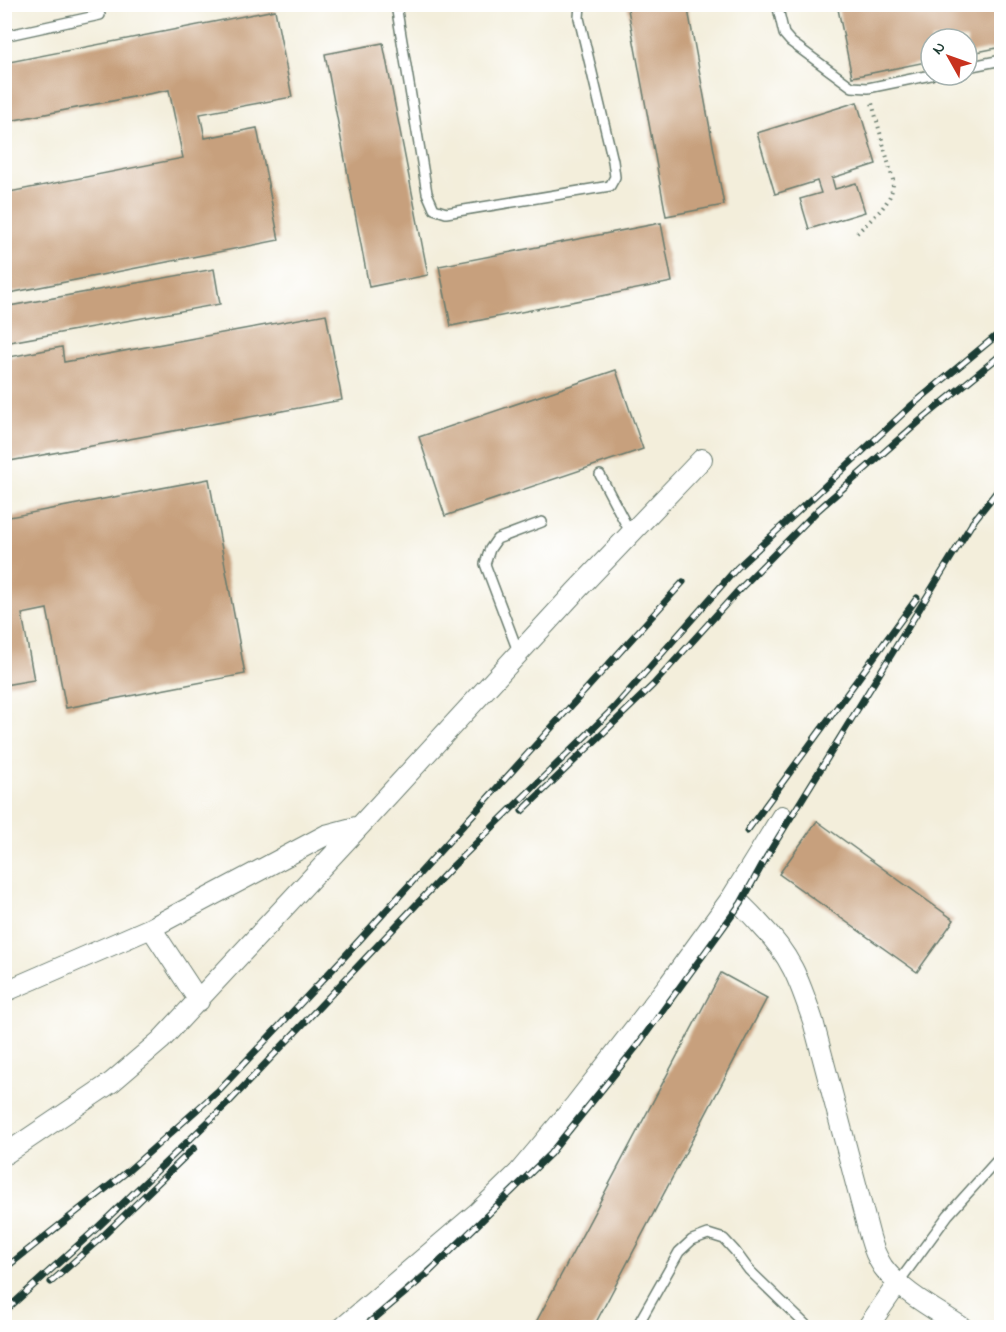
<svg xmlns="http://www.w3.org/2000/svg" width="1006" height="1332" viewBox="0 0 1006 1332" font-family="'Indie Flower',sans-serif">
	<rect width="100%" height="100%" fill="#fff"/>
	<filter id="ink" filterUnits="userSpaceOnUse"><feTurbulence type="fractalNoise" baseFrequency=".0167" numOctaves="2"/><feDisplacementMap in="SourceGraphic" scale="12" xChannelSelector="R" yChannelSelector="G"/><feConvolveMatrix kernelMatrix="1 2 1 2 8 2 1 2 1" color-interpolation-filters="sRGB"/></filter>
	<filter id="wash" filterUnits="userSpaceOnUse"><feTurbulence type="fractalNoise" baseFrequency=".008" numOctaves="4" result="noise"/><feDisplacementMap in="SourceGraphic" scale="24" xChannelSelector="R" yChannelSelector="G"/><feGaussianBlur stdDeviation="1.35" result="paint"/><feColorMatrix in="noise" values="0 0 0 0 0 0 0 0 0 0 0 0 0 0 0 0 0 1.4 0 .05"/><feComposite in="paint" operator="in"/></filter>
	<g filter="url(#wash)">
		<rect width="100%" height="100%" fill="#f3eedb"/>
		<g id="blocks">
			<!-- building -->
			<path fill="#c7a07d" d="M 627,4 L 687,4 L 724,205 L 666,216 Z
				M 837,4 L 1002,4 L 1002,47 L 967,54 L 967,39 L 931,39 L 931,61 L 852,77 Z
				M 275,10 L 292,97 L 200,114 L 205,138 L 257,128 L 279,240 L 4,294 L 4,193 L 183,158 L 169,90 L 4,122 L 4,63 Z
				M 383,43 L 428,275 L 369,287 L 325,54 Z
				M 857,102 L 876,164 L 832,178 L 835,189 L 856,183 L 865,212 L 809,229 L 800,199 L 821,193 L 817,181 L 775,194 L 757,133 Z
				M 661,223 L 672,282 L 451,326 L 439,266 Z
				M 214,269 L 220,304 L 4,343 L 4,307 Z
				M 326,314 L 342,400 L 4,462 L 4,358 L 62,347 L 64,362 Z
				M 616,370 L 643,449 L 445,516 L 419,437 Z
				M 209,479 L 245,674 L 66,708 L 47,609 L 22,614 L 34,680 L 4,685 L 4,518 Z
				M 817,821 L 954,920 L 917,972 L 779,874 Z
				M 721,973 L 767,998 L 593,1328 L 533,1328 Z"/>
		</g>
	</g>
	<g filter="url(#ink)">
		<use href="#blocks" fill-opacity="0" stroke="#697b6e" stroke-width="1.5"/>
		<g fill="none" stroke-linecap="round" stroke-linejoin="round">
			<defs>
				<path id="service" d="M 777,4 L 784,34 L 791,42 L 852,87 L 868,88 L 931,75
					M 397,11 L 427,193 L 434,209 L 446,213 L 610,186 L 615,177 L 613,161 L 579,18 L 580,4
					M 4,36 L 100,15
					M 967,67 L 1002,60
					M 600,475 L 631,534
					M 519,654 L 485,564 L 490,549 L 497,539 L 542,522
					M 898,1283 L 948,1215 L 1002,1155
					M 636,1328 L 679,1252 L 692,1240 L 708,1234 L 724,1239 L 735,1251 L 749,1270 L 809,1328"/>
				<path id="minor" d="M 732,897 C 742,904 750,913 759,923 C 791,956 799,979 813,1021 L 870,1237 C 873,1248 877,1258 883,1267 C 901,1292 938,1311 963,1328
					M 151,928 L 199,1001
					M 4,992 L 151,928 L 326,835 L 360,826 L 575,592 L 702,459
					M 4,1155 L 112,1082 L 161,1040 L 360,826
					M 342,1328 L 479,1211 L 518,1173 L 575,1105 L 669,984 L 732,897 L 782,816
					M 867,1328 L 898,1283"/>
			</defs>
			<!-- service casing -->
			<use href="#service" stroke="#697b6e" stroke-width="12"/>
			<!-- minor casing -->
			<use href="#minor" stroke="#697b6e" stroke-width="22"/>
			<!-- path -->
			<path stroke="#697b6e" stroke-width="4" stroke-dasharray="1.5 4.5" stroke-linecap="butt" d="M 857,233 C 873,217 894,203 893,180 L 872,103"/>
			<!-- service -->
			<use href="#service" stroke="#fff" stroke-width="9"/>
			<!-- minor -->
			<use href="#minor" stroke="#fff" stroke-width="20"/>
			<defs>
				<path id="rail" d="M 972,523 L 1002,485
					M 522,811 L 653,685 L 736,593 L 818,510 L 921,420 L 1002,354
					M 747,831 L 917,598
					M 4,1269 L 128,1171 L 219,1090 L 346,955 L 683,582
					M 51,1282 L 103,1236 L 194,1148
					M 4,1312 L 97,1228 L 230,1101 L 453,866 L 614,708 L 737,568 L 911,406 L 1002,331
					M 363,1328 L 426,1275 L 550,1154 L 637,1046 L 741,903 L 767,856 L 976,517"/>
			</defs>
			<!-- rail casing -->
			<use href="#rail" stroke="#1f3d34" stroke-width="7"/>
			<!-- rail -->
			<use href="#rail" stroke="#fff" stroke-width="4.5" stroke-dasharray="14" stroke-linecap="butt"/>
		</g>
	</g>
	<!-- margin -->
	<rect width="1006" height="1332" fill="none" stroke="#fff" stroke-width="24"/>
	<!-- north arrow -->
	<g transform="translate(949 57) rotate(310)"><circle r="28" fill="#ffffff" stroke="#a5b1ae" stroke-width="1.5"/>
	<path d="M0-4.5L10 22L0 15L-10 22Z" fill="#c8321e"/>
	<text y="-9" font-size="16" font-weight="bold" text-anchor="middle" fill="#1f3d34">N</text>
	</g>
</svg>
